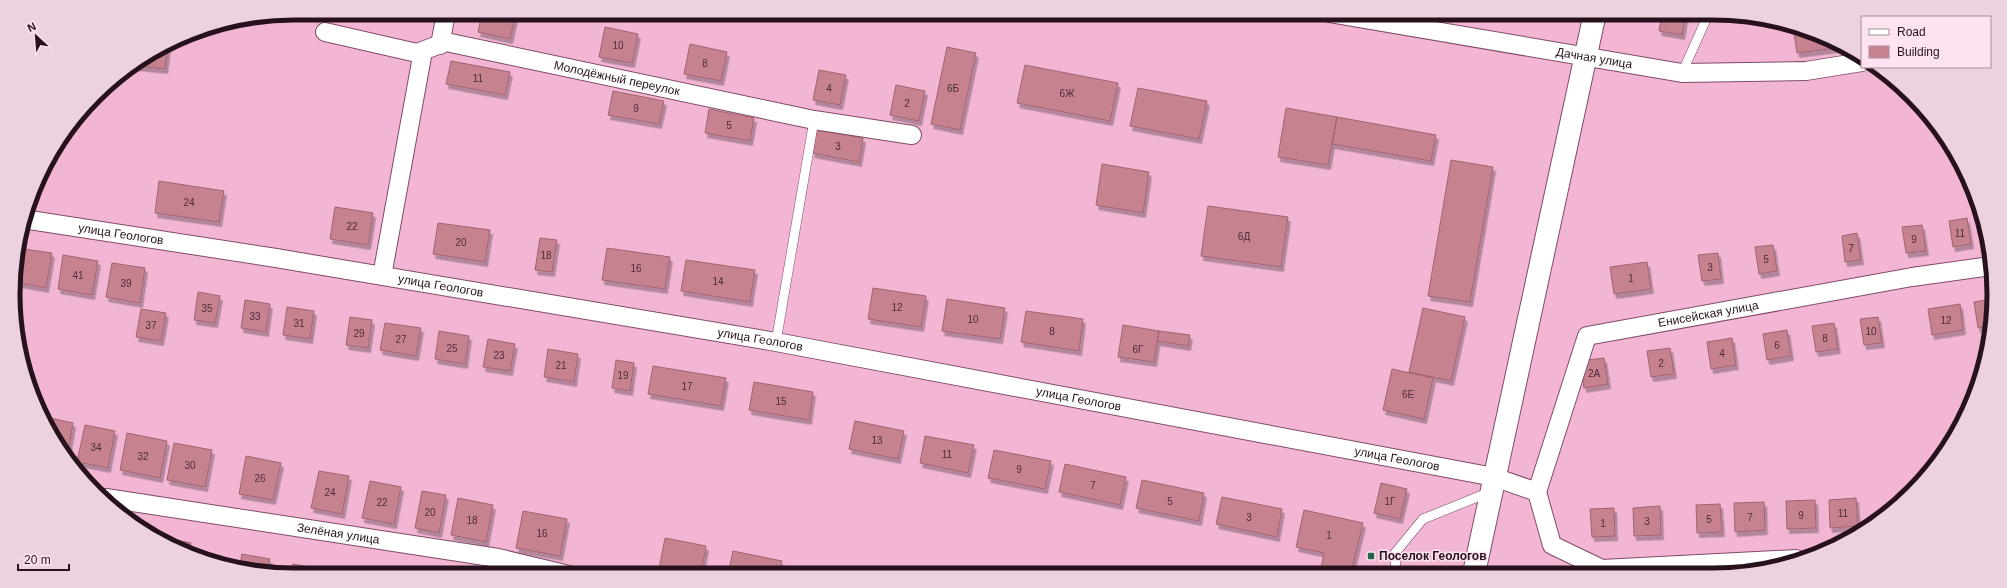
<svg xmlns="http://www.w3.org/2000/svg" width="2007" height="588" viewBox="0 0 2007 588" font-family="Helvetica,sans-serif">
	<defs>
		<filter id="shadow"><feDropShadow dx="2.5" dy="4.5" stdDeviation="0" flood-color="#0004"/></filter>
	</defs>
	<rect width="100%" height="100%" fill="#f2b6d4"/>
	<!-- building -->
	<path fill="#c7828f" stroke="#a0636f" filter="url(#shadow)" d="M 482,13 L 516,13 L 510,39 L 478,32 Z
		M 1662,13 L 1686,13 L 1682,35 L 1659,31 Z
		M 605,27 L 638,34 L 632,63 L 599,57 Z
		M 1809,31 L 1820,34 L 1844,47 L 1797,53 L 1794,33 Z
		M 690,44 L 727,52 L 721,81 L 684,74 Z
		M 168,46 L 165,69 L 136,66 Z
		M 947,47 L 976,53 L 960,130 L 931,124 Z
		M 451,61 L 510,72 L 505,95 L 446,84 Z
		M 1025,65 L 1118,83 L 1110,121 L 1017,103 Z
		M 819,70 L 846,75 L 840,105 L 813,100 Z
		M 896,85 L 925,91 L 919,121 L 890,115 Z
		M 1138,88 L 1207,101 L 1199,139 L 1130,126 Z
		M 613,91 L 664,101 L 659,124 L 608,115 Z
		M 1286,108 L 1337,117 L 1328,165 L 1278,157 Z
		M 709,109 L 754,118 L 750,141 L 705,133 Z
		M 1337,117 L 1436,135 L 1431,161 L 1332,144 Z
		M 817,130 L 863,138 L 859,162 L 812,153 Z
		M 1451,160 L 1493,167 L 1470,302 L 1428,296 Z
		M 1102,164 L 1149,172 L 1143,213 L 1096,205 Z
		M 159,181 L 224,191 L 219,222 L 155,213 Z
		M 1208,206 L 1288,217 L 1281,267 L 1201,256 Z
		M 335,207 L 373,213 L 368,245 L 330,239 Z
		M 1967,218 L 1971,244 L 1953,247 L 1949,221 Z
		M 438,223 L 490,230 L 485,262 L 433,254 Z
		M 1922,225 L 1926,251 L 1906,253 L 1902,227 Z
		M 1857,233 L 1861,260 L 1845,262 L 1842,236 Z
		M 540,238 L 557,240 L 552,272 L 535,270 Z
		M 1773,245 L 1777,271 L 1759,274 L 1755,247 Z
		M 18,248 L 52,253 L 46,288 L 14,282 L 14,275 Z
		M 607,248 L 670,257 L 665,289 L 602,280 Z
		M 1718,253 L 1721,279 L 1702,281 L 1698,255 Z
		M 63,255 L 98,261 L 92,295 L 58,289 Z
		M 686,260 L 755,270 L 750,302 L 681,291 Z
		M 1647,262 L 1651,289 L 1614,294 L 1610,267 Z
		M 112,263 L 145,268 L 140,303 L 106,297 Z
		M 873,288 L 926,296 L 921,327 L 868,319 Z
		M 198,292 L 220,296 L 215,323 L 194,320 Z
		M 947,299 L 1005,308 L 1000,339 L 942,331 Z
		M 1993,299 L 1991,326 L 1978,328 L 1974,302 Z
		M 245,300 L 270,304 L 266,332 L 241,328 Z
		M 1960,304 L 1963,330 L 1932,335 L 1928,309 Z
		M 287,307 L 314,311 L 310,339 L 283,335 Z
		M 1423,308 L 1465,317 L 1451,381 L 1409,372 Z
		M 141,309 L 166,313 L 161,341 L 136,337 Z
		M 1026,311 L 1083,319 L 1079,351 L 1021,342 Z
		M 350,317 L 372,320 L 368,348 L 346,345 Z
		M 1878,317 L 1882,343 L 1864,345 L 1860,319 Z
		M 385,323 L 421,328 L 416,356 L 380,350 Z
		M 1834,323 L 1838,349 L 1816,352 L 1812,326 Z
		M 1123,325 L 1159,331 L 1154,362 L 1118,357 Z
		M 1787,330 L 1791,356 L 1767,360 L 1763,334 Z
		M 439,331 L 469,336 L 465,364 L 435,359 Z
		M 1159,331 L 1190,335 L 1188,346 L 1157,341 Z
		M 1732,338 L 1736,365 L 1711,369 L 1707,342 Z
		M 488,339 L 515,344 L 510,371 L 483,367 Z
		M 1670,348 L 1674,374 L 1651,377 L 1647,351 Z
		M 548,349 L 578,354 L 574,382 L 544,377 Z
		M 1604,358 L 1608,384 L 1584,388 L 1580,361 Z
		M 616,360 L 634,363 L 630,391 L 612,388 Z
		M 653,366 L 726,378 L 721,406 L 648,394 Z
		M 1392,369 L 1433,378 L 1424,419 L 1383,410 Z
		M 754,382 L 813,392 L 809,420 L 749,410 Z
		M 41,416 L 73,423 L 67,458 L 42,418 Z
		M 855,421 L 904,431 L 898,459 L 849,449 Z
		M 85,425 L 115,431 L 108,468 L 77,462 Z
		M 127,433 L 167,441 L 160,478 L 120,470 Z
		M 925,436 L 974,445 L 968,473 L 920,463 Z
		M 174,443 L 212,450 L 205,487 L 167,480 Z
		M 994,450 L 1051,461 L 1045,489 L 988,478 Z
		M 246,456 L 281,463 L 273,500 L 239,494 Z
		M 1065,464 L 1126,477 L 1120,505 L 1059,492 Z
		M 319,471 L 349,476 L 342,514 L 311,508 Z
		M 1142,480 L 1204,493 L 1199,521 L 1136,508 Z
		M 370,481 L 401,487 L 394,524 L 362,518 Z
		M 1381,483 L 1407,489 L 1400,519 L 1374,513 Z
		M 422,491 L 446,495 L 439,533 L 415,528 Z
		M 1222,497 L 1282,509 L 1277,537 L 1216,524 Z
		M 458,498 L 493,505 L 486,542 L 451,535 Z
		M 1856,498 L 1858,526 L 1830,528 L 1829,500 Z
		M 1815,500 L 1816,528 L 1787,529 L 1786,501 Z
		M 1764,502 L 1765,530 L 1735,532 L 1734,503 Z
		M 1720,504 L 1722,532 L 1697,533 L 1696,505 Z
		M 1660,506 L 1661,535 L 1634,536 L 1633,508 Z
		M 1614,508 L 1615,536 L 1592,537 L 1590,509 Z
		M 1304,510 L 1363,523 L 1351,573 L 1320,573 L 1324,553 L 1296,547 Z
		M 523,511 L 567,519 L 560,556 L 516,548 Z
		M 166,538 L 191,543 L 189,554 L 165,542 Z
		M 665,538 L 706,546 L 701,574 L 658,574 Z
		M 733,551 L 782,561 L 779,574 L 728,574 Z
		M 242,554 L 270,559 L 267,572 L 239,569 Z
		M 293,564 L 325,570 L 324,575 L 290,575 Z
		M 818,568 L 849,574 L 816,574 Z"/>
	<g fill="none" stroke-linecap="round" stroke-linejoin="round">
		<defs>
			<path id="service" d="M 1682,73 L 1709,13
				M 776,342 L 814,120
				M 1396,573 L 1395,553 L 1423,519 L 1490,492"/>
			<g id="minor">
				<path id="s1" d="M 1329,13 L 1682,73 L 1806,71 L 1862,62"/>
				<path id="s2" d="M 325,32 L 417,53 L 446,42 L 814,120 L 912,135"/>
				<path d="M 440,45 L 446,13"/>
				<path id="s3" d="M 23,219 L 276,258 L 776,342 L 1494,477 L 1537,492 L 1552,545 L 1602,569 L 1796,559"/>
				<path d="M 382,276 L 423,51"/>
				<path id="s4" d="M 1537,492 L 1587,336 L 1912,277 L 1991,266"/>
				<path id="s5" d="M 106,498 L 498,558 L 569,575"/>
			</g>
			<path id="tertiary" d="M 1474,573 L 1595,13"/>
		</defs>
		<!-- service casing -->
		<use href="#service" stroke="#804b68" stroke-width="10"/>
		<!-- minor casing -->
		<use href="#minor" stroke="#804b68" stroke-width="20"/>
		<!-- tertiary casing -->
		<use href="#tertiary" stroke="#804b68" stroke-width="24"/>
		<!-- service -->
		<use href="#service" stroke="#fff" stroke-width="9"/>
		<!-- minor -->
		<use href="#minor" stroke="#fff" stroke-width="18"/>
		<!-- tertiary -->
		<use href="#tertiary" stroke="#fff" stroke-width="22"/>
	</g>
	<!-- markers -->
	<rect fill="#26624d" stroke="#fce3ef" stroke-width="1.5" x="1367" y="552" width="8" height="8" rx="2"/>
	<g text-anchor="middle" stroke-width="3" stroke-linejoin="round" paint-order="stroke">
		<!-- number labels -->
		<g font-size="10" fill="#4e2d39">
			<text x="618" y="49">10</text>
			<text x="705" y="67">8</text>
			<text x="478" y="82">11</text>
			<text x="829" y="92">4</text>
			<text x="953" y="92">6Б</text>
			<text x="1067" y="97">6Ж</text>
			<text x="907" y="107">2</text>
			<text x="636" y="112">9</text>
			<text x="729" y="129">5</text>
			<text x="838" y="150">3</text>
			<text x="189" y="206">24</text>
			<text x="352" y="230">22</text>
			<text x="1960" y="237">11</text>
			<text x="1244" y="240">6Д</text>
			<text x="1914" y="243">9</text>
			<text x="461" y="246">20</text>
			<text x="1851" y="252">7</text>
			<text x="546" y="259">18</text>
			<text x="1766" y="263">5</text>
			<text x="1710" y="271">3</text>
			<text x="636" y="272">16</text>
			<text x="78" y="279">41</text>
			<text x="1631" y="282">1</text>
			<text x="718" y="285">14</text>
			<text x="126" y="287">39</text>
			<text x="897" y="311">12</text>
			<text x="207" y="312">35</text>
			<text x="255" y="320">33</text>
			<text x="973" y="323">10</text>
			<text x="1946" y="324">12</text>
			<text x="299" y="327">31</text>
			<text x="151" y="329">37</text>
			<text x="1052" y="335">8</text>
			<text x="1871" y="335">10</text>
			<text x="359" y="337">29</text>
			<text x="1825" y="342">8</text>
			<text x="401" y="343">27</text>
			<text x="1777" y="349">6</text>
			<text x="452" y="352">25</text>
			<text x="1138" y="353">6Г</text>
			<text x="1722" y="357">4</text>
			<text x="499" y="359">23</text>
			<text x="1661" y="367">2</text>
			<text x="561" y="369">21</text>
			<text x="1594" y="377">2А</text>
			<text x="623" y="379">19</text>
			<text x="687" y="390">17</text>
			<text x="1408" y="398">6Е</text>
			<text x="781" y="405">15</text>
			<text x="877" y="444">13</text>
			<text x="96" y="451">34</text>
			<text x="947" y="458">11</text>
			<text x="143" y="460">32</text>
			<text x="190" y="469">30</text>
			<text x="1019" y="473">9</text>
			<text x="260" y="482">26</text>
			<text x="1093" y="489">7</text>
			<text x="330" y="496">24</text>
			<text x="1170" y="505">5</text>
			<text x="1390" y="505">1Г</text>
			<text x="382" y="506">22</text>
			<text x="430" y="516">20</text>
			<text x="1843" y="517">11</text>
			<text x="1801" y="519">9</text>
			<text x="1249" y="521">3</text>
			<text x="1750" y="521">7</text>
			<text x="1709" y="523">5</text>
			<text x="472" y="524">18</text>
			<text x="1647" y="525">3</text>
			<text x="1603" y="527">1</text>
			<text x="542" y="537">16</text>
			<text x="1329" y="539">1</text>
		</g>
		<!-- street labels -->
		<g font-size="12" fill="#26111c" stroke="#fce3ef">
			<text dy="4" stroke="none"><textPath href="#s1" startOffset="269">Дачная улица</textPath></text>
			<text dy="4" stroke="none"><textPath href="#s2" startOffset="300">Молодёжный переулок</textPath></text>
			<text dy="4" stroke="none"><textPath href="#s3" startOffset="99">улица Геологов</textPath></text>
			<text dy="4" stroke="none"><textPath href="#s3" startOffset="423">улица Геологов</textPath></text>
			<text dy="4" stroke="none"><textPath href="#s4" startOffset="287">Енисейская улица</textPath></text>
			<text dy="4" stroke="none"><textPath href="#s3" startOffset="747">улица Геологов</textPath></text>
			<text dy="4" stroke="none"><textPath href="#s3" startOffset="1071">улица Геологов</textPath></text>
			<text dy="4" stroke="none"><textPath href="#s3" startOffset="1395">улица Геологов</textPath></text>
			<text dy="4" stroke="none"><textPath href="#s5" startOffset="235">Зелёная улица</textPath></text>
		</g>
		<!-- poi labels -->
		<g font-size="12" font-weight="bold" fill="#26111c" stroke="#fce3ef" text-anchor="start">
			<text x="1379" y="560">Поселок Геологов</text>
		</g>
	</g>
	<!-- crop -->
	<path d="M0 0H2007V588H0ZM294 20H1713A274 274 0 0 1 1987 294V294A274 274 0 0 1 1713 568H294A274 274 0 0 1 20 294V294A274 274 0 0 1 294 20Z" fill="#ebd2de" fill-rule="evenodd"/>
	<path fill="none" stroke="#26111c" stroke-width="5" d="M294 20H1713A274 274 0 0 1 1987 294V294A274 274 0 0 1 1713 568H294A274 274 0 0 1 20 294V294A274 274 0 0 1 294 20Z"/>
	<!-- legend -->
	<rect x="1861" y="16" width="130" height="52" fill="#fce3ef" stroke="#a68f9b"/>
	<rect x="1869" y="29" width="20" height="6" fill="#ffffff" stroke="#a68f9b"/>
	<text x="1897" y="36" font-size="12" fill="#26111c">Road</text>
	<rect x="1869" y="46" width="20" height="12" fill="#c7828f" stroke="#a68f9b"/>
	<text x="1897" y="56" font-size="12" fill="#26111c">Building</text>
	<!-- north arrow -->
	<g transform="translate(36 36) rotate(334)" stroke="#fce3ef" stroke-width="3" paint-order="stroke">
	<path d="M0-3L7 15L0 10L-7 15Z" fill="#26111c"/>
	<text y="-6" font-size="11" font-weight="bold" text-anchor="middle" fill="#26111c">N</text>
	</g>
	<!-- scale -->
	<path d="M18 564v6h51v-6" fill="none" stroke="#26111c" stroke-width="2"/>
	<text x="24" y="564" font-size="12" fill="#26111c" stroke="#fce3ef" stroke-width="3" paint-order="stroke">20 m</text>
</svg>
